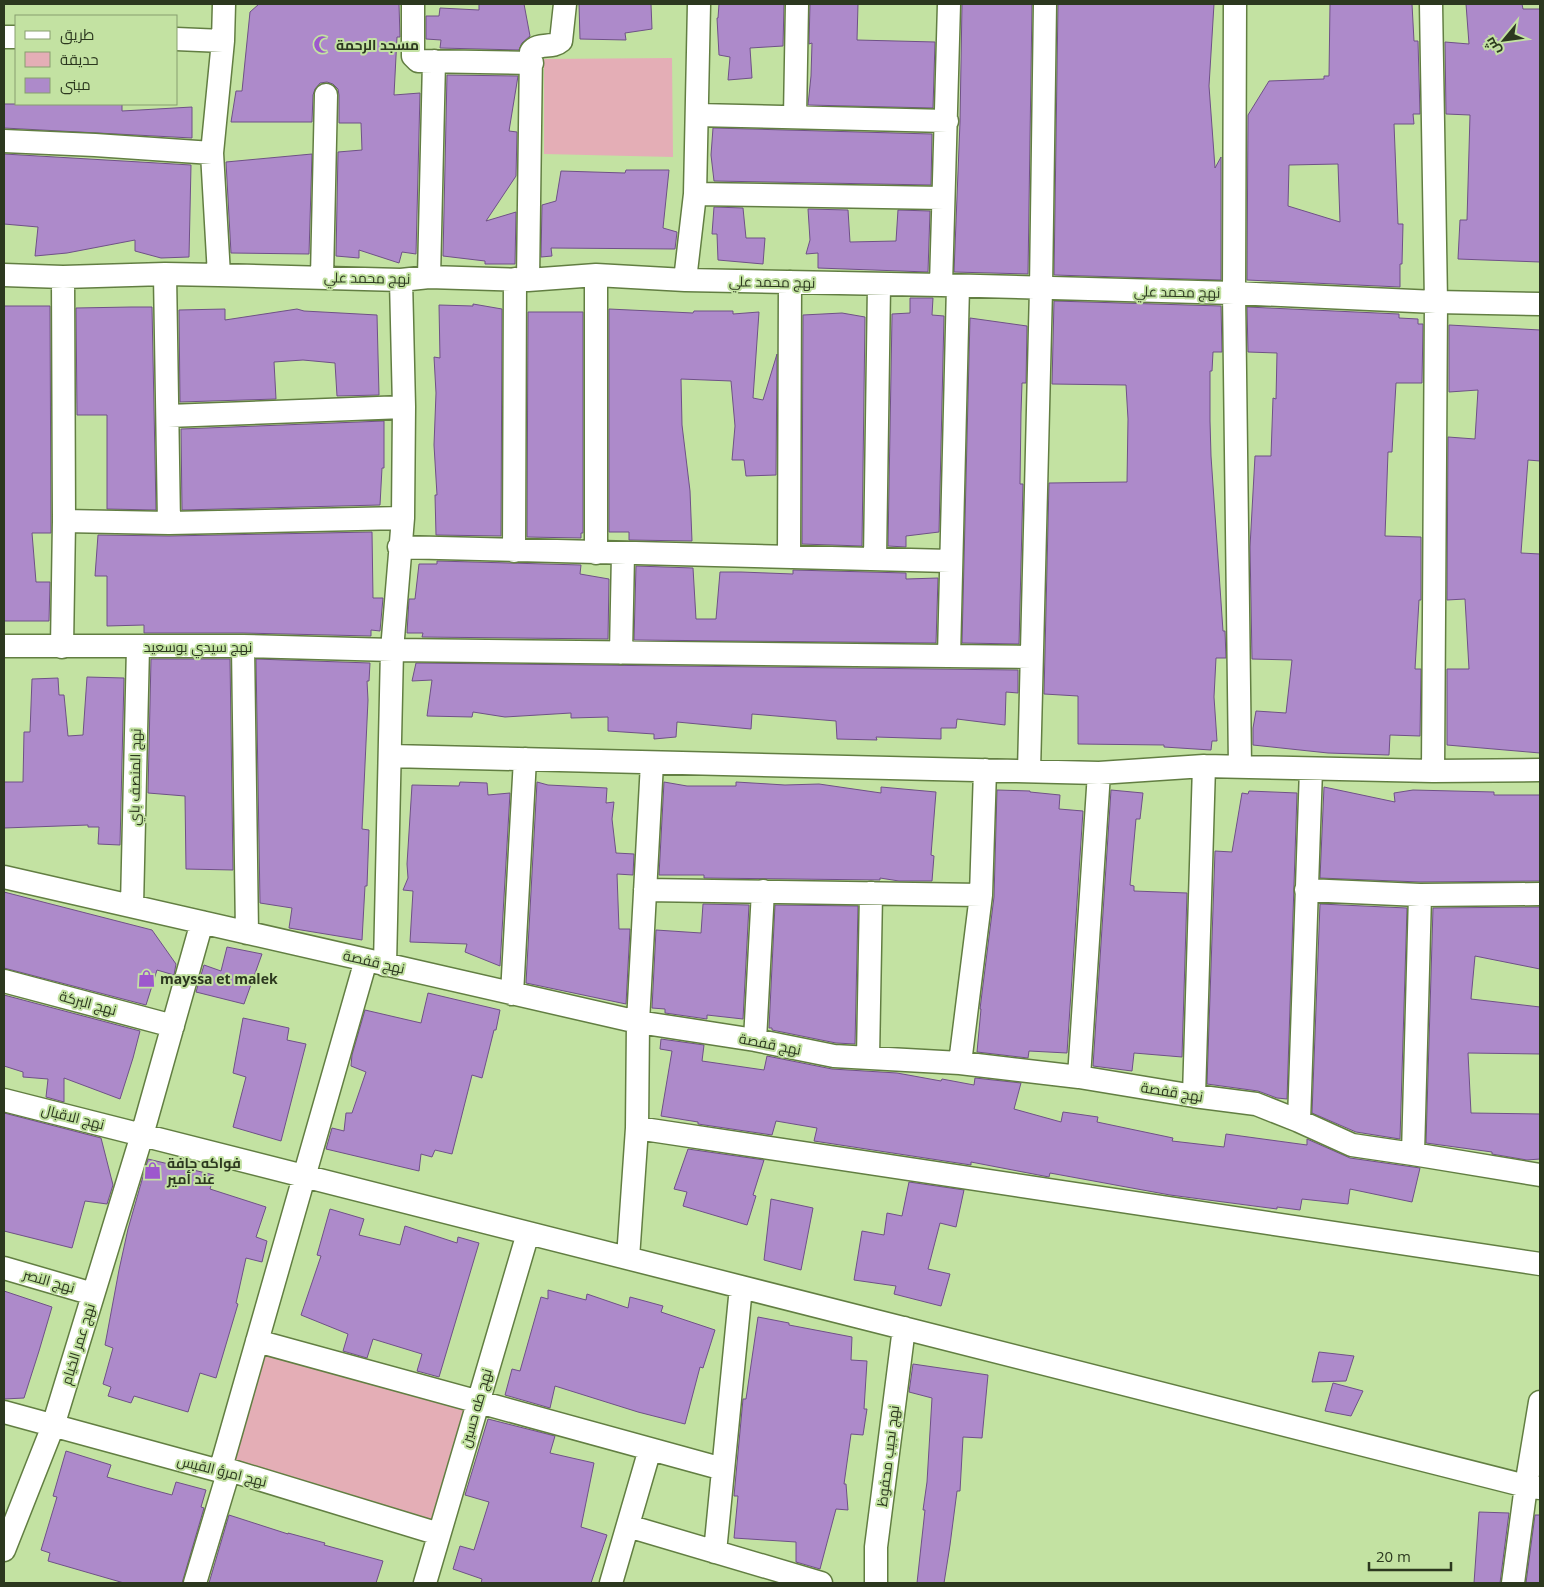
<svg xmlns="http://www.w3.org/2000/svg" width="1544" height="1587" viewBox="0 0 1544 1587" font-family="'Open Sans',Cairo,sans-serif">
	<rect width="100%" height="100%" fill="#c3e2a2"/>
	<!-- green -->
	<path fill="#e4aeb6" d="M 672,58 L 673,157 L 544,154 L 544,59 Z
		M 262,1347 L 471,1406 L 437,1528 L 227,1466 Z"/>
	<!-- building -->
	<path fill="#ad8aca" stroke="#6f5187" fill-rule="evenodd" d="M 259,4 L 399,4 L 400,37 L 397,37 L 394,95 L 420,93 L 416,254 L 402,252 L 399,263 L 359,250 L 359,258 L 336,256 L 338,152 L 362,150 L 361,123 L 339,123 L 339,95 L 338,89 L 333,84 L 327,82 L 320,83 L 315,89 L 313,95 L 312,122 L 231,122 L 236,91 L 242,91 L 250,12 Z
		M 479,4 L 524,4 L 530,36 L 522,43 L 519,50 L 440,48 L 441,40 L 426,39 L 426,16 L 439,16 L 440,8 L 479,10 Z
		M 579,4 L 651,4 L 652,29 L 625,33 L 626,40 L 580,39 Z
		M 719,4 L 784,4 L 783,46 L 750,48 L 752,78 L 728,80 L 730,57 L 719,55 L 717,18 L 718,18 Z
		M 810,4 L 858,4 L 857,40 L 935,42 L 933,108 L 808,105 L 811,76 L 812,43 L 809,44 Z
		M 962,4 L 1032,4 L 1028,274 L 954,272 L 960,122 Z
		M 1058,4 L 1214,4 L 1209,86 L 1215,168 L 1221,157 L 1221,280 L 1054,275 Z
		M 1330,4 L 1412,4 L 1414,41 L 1418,41 L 1420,114 L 1413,114 L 1414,124 L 1394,124 L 1398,224 L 1403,224 L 1402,264 L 1400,264 L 1400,287 L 1247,280 L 1248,115 L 1269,81 L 1324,79 L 1324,76 L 1329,76 ZM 1338,164 L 1340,222 L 1288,206 L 1289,165 Z
		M 1466,4 L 1522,4 L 1523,9 L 1540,9 L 1540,262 L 1458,259 L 1460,220 L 1467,220 L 1470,115 L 1446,114 L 1445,42 L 1469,44 Z
		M 447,75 L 518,76 L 509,131 L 517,132 L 516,176 L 486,221 L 516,212 L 515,264 L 485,264 L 485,261 L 443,256 Z
		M 4,104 L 122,104 L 122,111 L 192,107 L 192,138 L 4,128 Z
		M 713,128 L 932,134 L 931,185 L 714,181 L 711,155 Z
		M 4,154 L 191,165 L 189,257 L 161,258 L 135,251 L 135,240 L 67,253 L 35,256 L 38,227 L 4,224 Z
		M 312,154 L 309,254 L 231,253 L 226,162 Z
		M 626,170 L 669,170 L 663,228 L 677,232 L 675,249 L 551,248 L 552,256 L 541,257 L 542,205 L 556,201 L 561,171 L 625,173 Z
		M 714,207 L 743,208 L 746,238 L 765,238 L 763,264 L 718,260 L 717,234 L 712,234 Z
		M 808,209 L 848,210 L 850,242 L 896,241 L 898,210 L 930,211 L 928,272 L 818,268 L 818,253 L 806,254 L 810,240 Z
		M 910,298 L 933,298 L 932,315 L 944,316 L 939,532 L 906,536 L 906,547 L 888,546 L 892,316 L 892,314 L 910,313 Z
		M 1054,301 L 1221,306 L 1222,352 L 1213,352 L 1212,371 L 1210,371 L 1210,421 L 1211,456 L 1223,631 L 1225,631 L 1226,658 L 1216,658 L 1214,697 L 1217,741 L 1212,741 L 1211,750 L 1164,747 L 1164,745 L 1078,744 L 1078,696 L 1044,694 L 1049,483 L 1127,482 L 1128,419 L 1126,385 L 1052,384 Z
		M 473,304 L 502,309 L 501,536 L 436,535 L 435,495 L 437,495 L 434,445 L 436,393 L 434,357 L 440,358 L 439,305 L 473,306 Z
		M 4,306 L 50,306 L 51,533 L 32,533 L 36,582 L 50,582 L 49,621 L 4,621 Z
		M 131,307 L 152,307 L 156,510 L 107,509 L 107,415 L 77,415 L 76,308 Z
		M 1247,307 L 1399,314 L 1399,318 L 1418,319 L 1418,324 L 1423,324 L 1422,383 L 1396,383 L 1392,452 L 1388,452 L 1385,536 L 1421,537 L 1421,600 L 1419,600 L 1415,669 L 1421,669 L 1420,736 L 1390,735 L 1389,755 L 1328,753 L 1253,745 L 1253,728 L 1256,711 L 1286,713 L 1292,660 L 1252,659 L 1250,547 L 1255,456 L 1271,456 L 1273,398 L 1276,399 L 1277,353 L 1248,352 Z
		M 225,309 L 225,320 L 297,309 L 304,311 L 377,315 L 379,395 L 337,396 L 335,363 L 303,360 L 274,362 L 276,399 L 180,402 L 179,310 Z
		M 609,309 L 693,313 L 694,311 L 733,311 L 733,314 L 759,312 L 753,398 L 763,400 L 777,354 L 776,475 L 746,476 L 744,460 L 732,460 L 735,426 L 731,381 L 681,379 L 682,425 L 690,491 L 692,541 L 629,540 L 629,532 L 609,532 Z
		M 528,312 L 583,312 L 583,533 L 581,533 L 581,538 L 527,537 Z
		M 842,313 L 865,317 L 862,546 L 802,544 L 803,315 Z
		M 970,318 L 1027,326 L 1026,383 L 1022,383 L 1021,413 L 1020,484 L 1023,484 L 1019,644 L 962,643 Z
		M 1449,325 L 1540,330 L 1540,461 L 1528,460 L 1521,553 L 1540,554 L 1540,753 L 1447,745 L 1447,669 L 1469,669 L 1465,599 L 1447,600 L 1448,437 L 1475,439 L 1478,390 L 1449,392 Z
		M 384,421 L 384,468 L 382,468 L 380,505 L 182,510 L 181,429 Z
		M 372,532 L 373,598 L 383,598 L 380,631 L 371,630 L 371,636 L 243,633 L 144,633 L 144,625 L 107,626 L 107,576 L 95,576 L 98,535 L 169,536 Z
		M 437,561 L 581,565 L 580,574 L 609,579 L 608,639 L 422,637 L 423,633 L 407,633 L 409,599 L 415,599 L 419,564 L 437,564 Z
		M 636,566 L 693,568 L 696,619 L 716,619 L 720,572 L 741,572 L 793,574 L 793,570 L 906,573 L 906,579 L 938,578 L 936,643 L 634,640 Z
		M 151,659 L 230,659 L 233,870 L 186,869 L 185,796 L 148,793 Z
		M 256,659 L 370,663 L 369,681 L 367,681 L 368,700 L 362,829 L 369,830 L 367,886 L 365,886 L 362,940 L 289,928 L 292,908 L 260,903 Z
		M 416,663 L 1018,670 L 1018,693 L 1006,692 L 1005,725 L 957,719 L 956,728 L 941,728 L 941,739 L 876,737 L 877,740 L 837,739 L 836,721 L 752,714 L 751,729 L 677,722 L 676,737 L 654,739 L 654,734 L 608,731 L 608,717 L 571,718 L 571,713 L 505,717 L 473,712 L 472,717 L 427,716 L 432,680 L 412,681 Z
		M 87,677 L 124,678 L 120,845 L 98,844 L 99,827 L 88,827 L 88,825 L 4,828 L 4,782 L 23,782 L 24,732 L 30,732 L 32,679 L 58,678 L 59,695 L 64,695 L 68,736 L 83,735 Z
		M 460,782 L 487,783 L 488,795 L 510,793 L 500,966 L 465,952 L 467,944 L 410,942 L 413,891 L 403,890 L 408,878 L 407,864 L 412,785 L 459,786 Z
		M 537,782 L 548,785 L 607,788 L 606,803 L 614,802 L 612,819 L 616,853 L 634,854 L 633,875 L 617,874 L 619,929 L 630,929 L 626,1004 L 526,983 Z
		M 664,782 L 687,786 L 736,786 L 736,782 L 785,785 L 819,784 L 881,793 L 881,787 L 936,792 L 931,855 L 934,856 L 932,881 L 899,881 L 880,878 L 880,880 L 704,878 L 704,875 L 659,875 Z
		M 1324,787 L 1395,802 L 1394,793 L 1413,790 L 1494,792 L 1494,795 L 1540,795 L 1540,881 L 1420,882 L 1320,878 Z
		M 997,790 L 1030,791 L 1030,792 L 1060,795 L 1059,809 L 1083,811 L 1067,1053 L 1029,1051 L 1028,1058 L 977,1052 L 981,1009 L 980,1009 L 994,897 Z
		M 1111,790 L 1143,793 L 1140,819 L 1136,819 L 1130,885 L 1134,886 L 1134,891 L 1187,893 L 1182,1057 L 1134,1053 L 1132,1071 L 1093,1066 Z
		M 1249,791 L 1297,793 L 1287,1099 L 1277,1098 L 1258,1091 L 1207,1084 L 1215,851 L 1232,852 L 1242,793 L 1248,794 Z
		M 4,892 L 152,930 L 176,964 L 174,975 L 157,970 L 146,1005 L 4,968 Z
		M 703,904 L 749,905 L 743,1019 L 707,1015 L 707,1019 L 665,1013 L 665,1009 L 652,1008 L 656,930 L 701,933 Z
		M 1320,904 L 1407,908 L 1400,1139 L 1356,1132 L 1312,1113 Z
		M 775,905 L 858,906 L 855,1044 L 836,1043 L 772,1030 L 772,1028 L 769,1028 Z
		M 1540,907 L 1540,969 L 1475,956 L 1471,999 L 1540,1007 L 1540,1054 L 1468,1053 L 1471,1113 L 1540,1114 L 1540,1159 L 1527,1160 L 1492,1154 L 1492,1152 L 1426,1143 L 1433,908 Z
		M 227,947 L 262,954 L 244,1004 L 196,992 L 204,965 L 221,971 Z
		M 428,993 L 500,1010 L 496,1030 L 494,1030 L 482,1078 L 472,1075 L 452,1154 L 435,1150 L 432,1157 L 421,1154 L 419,1171 L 326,1149 L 332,1128 L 344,1131 L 346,1113 L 352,1113 L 366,1072 L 351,1066 L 352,1055 L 365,1010 L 421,1023 Z
		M 4,995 L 140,1031 L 133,1058 L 120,1099 L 64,1078 L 64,1102 L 46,1097 L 48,1079 L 23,1077 L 23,1072 L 4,1066 Z
		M 243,1018 L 289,1028 L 287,1040 L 306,1044 L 281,1141 L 233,1127 L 246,1077 L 233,1073 Z
		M 661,1039 L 704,1045 L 702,1061 L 764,1070 L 767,1056 L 832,1069 L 897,1073 L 941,1081 L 942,1079 L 974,1085 L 975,1078 L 1021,1083 L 1014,1109 L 1061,1122 L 1063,1112 L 1098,1117 L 1097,1122 L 1173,1138 L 1172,1141 L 1224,1147 L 1226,1134 L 1307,1145 L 1307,1139 L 1350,1158 L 1420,1168 L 1412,1202 L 1350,1189 L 1348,1204 L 1302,1199 L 1300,1210 L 1277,1207 L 1277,1209 L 1170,1195 L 1050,1173 L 1049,1177 L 971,1162 L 971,1165 L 814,1141 L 817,1128 L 776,1121 L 772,1135 L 698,1124 L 698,1122 L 661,1116 L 672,1051 L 660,1049 Z
		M 4,1113 L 101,1138 L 113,1185 L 107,1204 L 85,1201 L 72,1248 L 4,1231 Z
		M 688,1149 L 764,1160 L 753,1195 L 756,1196 L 747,1225 L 683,1206 L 687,1192 L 674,1189 Z
		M 148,1159 L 214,1175 L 210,1189 L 266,1207 L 256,1237 L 267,1241 L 262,1262 L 246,1258 L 236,1303 L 238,1304 L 216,1378 L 200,1373 L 188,1412 L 134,1396 L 131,1403 L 108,1396 L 111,1387 L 103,1384 L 113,1348 L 105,1345 L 119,1270 L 128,1229 Z
		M 909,1182 L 964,1190 L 956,1227 L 940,1223 L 928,1269 L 950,1274 L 941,1306 L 894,1294 L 896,1286 L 854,1280 L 862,1231 L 884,1235 L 887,1213 L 902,1216 Z
		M 771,1199 L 813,1208 L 801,1270 L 764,1260 Z
		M 330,1209 L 364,1219 L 359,1235 L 400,1245 L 405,1226 L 457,1243 L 458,1237 L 479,1243 L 439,1377 L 417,1371 L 422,1354 L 373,1339 L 367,1358 L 343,1351 L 348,1334 L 301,1315 L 321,1256 L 317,1255 Z
		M 548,1290 L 586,1300 L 587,1294 L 628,1308 L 630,1297 L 663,1306 L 661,1312 L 715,1330 L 703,1368 L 700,1367 L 685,1424 L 638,1412 L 555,1386 L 550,1408 L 505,1395 L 512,1369 L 520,1371 L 541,1297 L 548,1299 Z
		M 4,1291 L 52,1307 L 39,1351 L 24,1398 L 4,1399 Z
		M 758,1317 L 789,1323 L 789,1325 L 852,1337 L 851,1360 L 867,1361 L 864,1409 L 867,1409 L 863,1435 L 851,1434 L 844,1484 L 846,1484 L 848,1510 L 836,1509 L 820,1569 L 796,1562 L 796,1542 L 734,1538 L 738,1496 L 734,1496 L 743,1399 L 746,1399 Z
		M 1319,1352 L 1354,1356 L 1346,1381 L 1312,1382 Z
		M 913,1364 L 988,1375 L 982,1438 L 963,1437 L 960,1491 L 957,1491 L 950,1545 L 944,1583 L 917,1583 L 925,1510 L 923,1510 L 927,1482 L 932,1398 L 909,1392 Z
		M 1333,1383 L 1363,1391 L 1351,1416 L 1325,1411 Z
		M 488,1419 L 555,1436 L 550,1453 L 594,1463 L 581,1527 L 607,1535 L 591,1583 L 481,1583 L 482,1579 L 453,1569 L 460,1546 L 474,1550 L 489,1502 L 465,1495 Z
		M 66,1451 L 111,1465 L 107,1477 L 146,1488 L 172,1495 L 176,1482 L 206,1490 L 201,1507 L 204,1508 L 182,1583 L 124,1583 L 48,1561 L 50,1553 L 41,1550 L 57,1497 L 53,1496 Z
		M 1479,1512 L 1509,1513 L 1500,1583 L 1474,1583 Z
		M 229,1515 L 288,1534 L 288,1533 L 325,1543 L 324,1545 L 383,1561 L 376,1583 L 209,1583 Z
		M 1535,1515 L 1540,1515 L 1540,1583 L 1526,1583 Z"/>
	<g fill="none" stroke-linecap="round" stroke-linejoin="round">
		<defs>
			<path id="minor" d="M 413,4 L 413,56 L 418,61 L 532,63
				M 1235,4 L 1234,293 L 1240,766
				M 1431,4 L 1436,302 L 1433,771
				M 4,37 L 16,37
				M 176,39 L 223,41
				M 697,115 L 947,121
				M 795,117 L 797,4
				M 4,141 L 95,145 L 212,153
				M 695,194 L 943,198
				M 165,274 L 169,523
				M 4,275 L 63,277 L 165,274 L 219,275 L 401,280 L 429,277 L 528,280 L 596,275 L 685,280 L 941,285 L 1234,293 L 1436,302 L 1540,304
				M 219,275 L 212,153 L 223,41 L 224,4
				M 322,277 L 326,95
				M 429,277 L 434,61
				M 528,280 L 531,52 C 538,42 552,49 561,41 L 565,4
				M 685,280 L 695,194 L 699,4
				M 941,285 L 949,4
				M 168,416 L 404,407
				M 64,521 L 169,523 L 403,518
				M 399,547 L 950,561
				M 514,551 L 515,279
				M 596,553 L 596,275
				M 789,557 L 790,282
				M 875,559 L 879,285
				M 4,646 L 243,646 L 392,650 L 1031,657
				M 243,646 L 247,933
				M 62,647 L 64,521 L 63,277
				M 621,653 L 623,554
				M 949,656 L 958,286
				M 390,756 L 1099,773 L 1204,766 L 1433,771 L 1540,770
				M 1029,771 L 1041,289 L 1045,4
				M 4,877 L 638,1022 L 755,1040 L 834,1056 L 960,1063 L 1079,1077 L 1194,1096 L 1256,1104 L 1299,1121 L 1352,1145 L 1413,1154 L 1540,1175
				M 645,890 L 981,895
				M 1306,890 L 1420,895 L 1540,894
				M 132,906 L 138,647
				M 385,965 L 392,650 L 403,518 L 404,407 L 401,280
				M 4,981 L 173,1026
				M 512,994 L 525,759
				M 755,1040 L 763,891
				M 868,1058 L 871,893
				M 960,1063 L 981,895 L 985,770
				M 1079,1077 L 1099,773
				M 1194,1096 L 1204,766
				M 4,1100 L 1526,1486 L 1540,1488
				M 1299,1121 L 1311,769
				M 637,1128 L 1540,1264
				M 1413,1154 L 1420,895
				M 628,1258 L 637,1128 L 638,1022 L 652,763
				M 4,1268 L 93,1294
				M 257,1341 L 723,1469
				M 4,1412 L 220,1471 L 229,1470 L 439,1534
				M 220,1471 L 366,960
				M 628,1526 L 821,1583
				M 4,1550 L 53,1426 L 142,1135 L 202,922
				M 715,1552 L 741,1287
				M 195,1583 L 229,1470
				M 425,1583 L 528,1233
				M 611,1583 L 650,1449
				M 876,1583 L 876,1547 L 904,1328
				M 1513,1583 L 1526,1486 L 1540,1402"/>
		</defs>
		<!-- minor casing -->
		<use href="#minor" stroke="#627e42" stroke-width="25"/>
		<!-- minor -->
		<use href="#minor" stroke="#fff" stroke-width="22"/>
	</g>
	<!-- icons -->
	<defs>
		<symbol id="mosque-bare" viewBox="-9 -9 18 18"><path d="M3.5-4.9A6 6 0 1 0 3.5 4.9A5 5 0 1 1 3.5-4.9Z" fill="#9d58cd" stroke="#c3e2a2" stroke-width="2.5" paint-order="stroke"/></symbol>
		<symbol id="shop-bare" viewBox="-9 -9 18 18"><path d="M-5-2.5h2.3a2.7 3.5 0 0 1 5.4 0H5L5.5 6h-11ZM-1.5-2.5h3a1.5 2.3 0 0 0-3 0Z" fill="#9d58cd" stroke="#c3e2a2" stroke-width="2.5" paint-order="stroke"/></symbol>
	</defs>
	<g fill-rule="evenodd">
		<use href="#mosque-bare" x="310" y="32" width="25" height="25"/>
		<use href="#shop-bare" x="134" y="966" width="25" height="25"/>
		<use href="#shop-bare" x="140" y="1158" width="25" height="25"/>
	</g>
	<g text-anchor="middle" stroke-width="4" stroke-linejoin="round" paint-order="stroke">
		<!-- poi labels -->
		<g font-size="14" font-weight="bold" fill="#2c381f" stroke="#c3e2a2" text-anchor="start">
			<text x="336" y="50">مسجد الرحمة</text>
			<text x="160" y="984">mayssa et malek</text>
			<text x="167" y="1168">فواكه جافة<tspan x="167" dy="16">عند أمير</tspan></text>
		</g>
		<!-- street labels -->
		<g font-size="14" fill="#2c381f" stroke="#c3e2a2">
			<text transform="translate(367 278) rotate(1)" y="5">نهج محمد علي</text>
			<text transform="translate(772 282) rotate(1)" y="5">نهج محمد علي</text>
			<text transform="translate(1177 292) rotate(1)" y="5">نهج محمد علي</text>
			<text x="198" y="652">نهج سيدي بوسعيد</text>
			<text transform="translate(135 777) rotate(-89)" y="5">نهج المنصف باي</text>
			<text transform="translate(374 962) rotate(13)" y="5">نهج قفصة</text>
			<text transform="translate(88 1003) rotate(15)" y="5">نهج البركة</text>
			<text transform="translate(770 1044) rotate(11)" y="5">نهج قفصة</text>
			<text transform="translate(1172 1092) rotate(9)" y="5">نهج قفصة</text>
			<text transform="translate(73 1117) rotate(14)" y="5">نهج الاقبال</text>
			<text transform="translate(49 1281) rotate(16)" y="5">نهج النصر</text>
			<text transform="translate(78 1344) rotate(-73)" y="5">نهج عمر الخيام</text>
			<text transform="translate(476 1408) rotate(-74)" y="5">نهج طه حسين</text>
			<text transform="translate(888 1456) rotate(-83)" y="5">نهج نجيب محفوظ</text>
			<text transform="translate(222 1471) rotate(14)" y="5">نهج امرؤ القيس</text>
		</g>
	</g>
	<!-- border -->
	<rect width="1544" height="1587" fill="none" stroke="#2c381f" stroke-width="10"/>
	<!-- legend -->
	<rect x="15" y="15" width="162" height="90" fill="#c3e2a2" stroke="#879e6e"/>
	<rect x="25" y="31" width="25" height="8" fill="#ffffff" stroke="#879e6e"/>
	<text x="60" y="40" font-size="15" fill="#2c381f">طريق</text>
	<rect x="25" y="52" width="25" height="15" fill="#e4aeb6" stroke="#879e6e"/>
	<text x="60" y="65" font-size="15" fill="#2c381f">حديقة</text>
	<rect x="25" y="78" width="25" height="15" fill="#ad8aca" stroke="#879e6e"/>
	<text x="60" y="90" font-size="15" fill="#2c381f">مبنى</text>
	<!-- north arrow -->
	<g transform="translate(1504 40) rotate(241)" stroke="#c3e2a2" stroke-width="4" paint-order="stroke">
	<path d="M0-4L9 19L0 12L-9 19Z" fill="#2c381f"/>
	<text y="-8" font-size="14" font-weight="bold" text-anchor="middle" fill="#2c381f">ش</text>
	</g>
	<!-- scale -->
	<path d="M1369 1562v8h82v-8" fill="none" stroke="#2c381f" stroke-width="2.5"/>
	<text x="1376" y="1562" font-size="15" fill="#2c381f" stroke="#c3e2a2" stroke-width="4" paint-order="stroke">20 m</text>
</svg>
